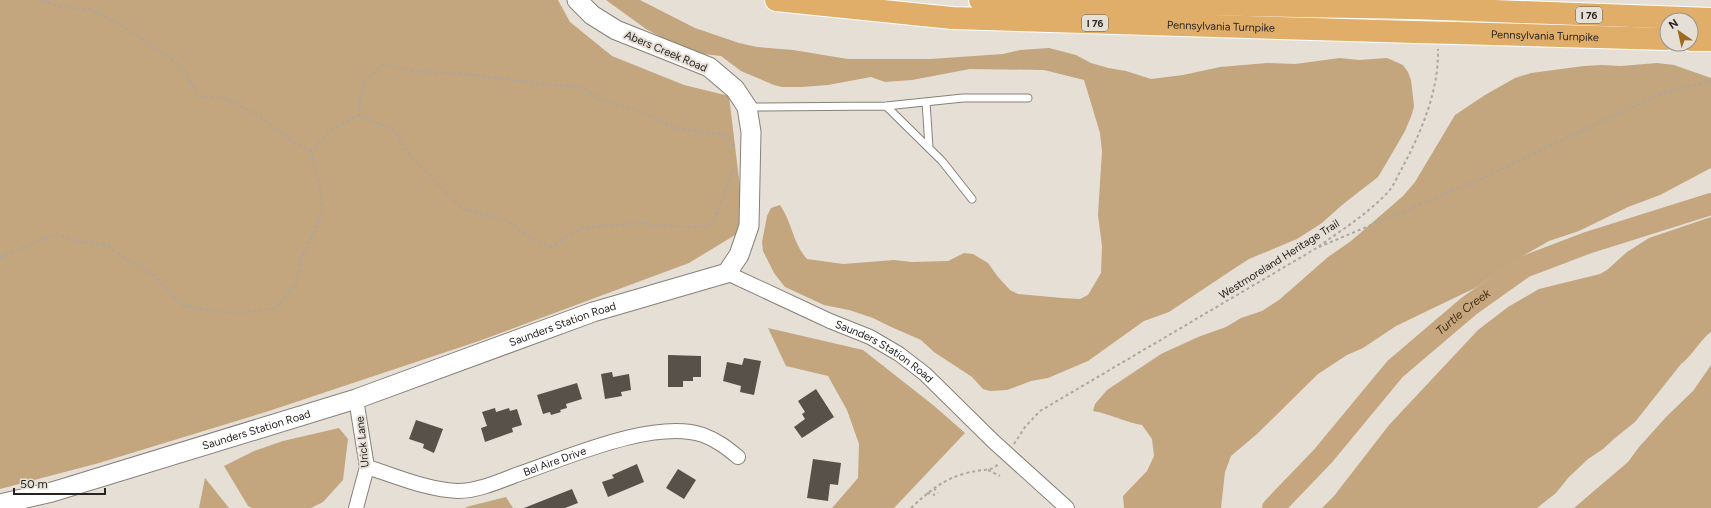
<svg xmlns="http://www.w3.org/2000/svg" width="1711" height="508" viewBox="0 0 1711 508" font-family="Figtree,sans-serif">
	<rect width="100%" height="100%" fill="#e6dfd6"/>
	<!-- forest -->
	<path fill="#c3a57e" d="M 0,0 L 558,0 L 570,22 L 612,56 L 684,85 L 729,96 L 742,204 L 740,232 L 689,263 L 479,341 L 272,410 L 99,463 L 0,489 Z
		M 606,0 L 640,0 L 695,28 L 739,43 L 757,47 L 793,50 L 848,59 L 930,59 L 1003,54 L 1020,50 L 1049,48 L 1076,55 L 1091,63 L 1108,68 L 1126,71 L 1151,79 L 1183,75 L 1220,67 L 1267,63 L 1295,64 L 1340,58 L 1359,60 L 1387,58 L 1403,65 L 1408,72 L 1411,80 L 1414,106 L 1412,114 L 1405,131 L 1387,162 L 1378,177 L 1342,205 L 1322,223 L 1297,239 L 1249,259 L 1235,268 L 1169,312 L 1144,321 L 1088,361 L 1048,378 L 1031,381 L 1007,390 L 990,391 L 983,389 L 972,377 L 934,352 L 921,340 L 889,326 L 873,318 L 849,310 L 824,305 L 785,287 L 774,273 L 763,251 L 762,242 L 767,216 L 771,208 L 780,205 C 793,224 792,242 807,259 L 843,264 L 894,260 L 912,262 L 948,261 L 964,253 L 973,254 L 988,263 L 998,277 L 1010,290 L 1018,294 L 1062,298 L 1080,299 L 1088,295 L 1101,273 L 1102,246 L 1098,215 L 1102,151 L 1100,133 L 1084,80 L 1044,70 L 970,69 L 912,80 L 885,82 L 871,77 L 828,85 L 802,87 L 782,87 L 774,85 L 741,71 L 721,56 L 703,54 L 663,38 L 646,29 Z
		M 1657,63 L 1674,65 L 1711,78 L 1711,168 L 1660,195 L 1628,207 L 1579,231 L 1549,241 L 1519,258 L 1475,288 L 1396,326 L 1363,348 L 1347,355 L 1318,374 L 1257,434 L 1231,456 L 1225,472 L 1221,508 L 1124,508 L 1123,496 L 1147,471 L 1154,456 L 1152,439 L 1142,425 C 1125,422 1110,414 1093,411 L 1095,404 L 1107,390 L 1161,354 L 1198,337 L 1226,327 L 1241,318 L 1262,311 L 1279,300 L 1328,257 L 1351,241 L 1403,196 L 1415,182 L 1455,115 L 1485,95 L 1515,78 L 1531,73 L 1584,66 L 1602,65 L 1621,66 Z
		M 1711,217 L 1711,332 C 1699,341 1693,355 1681,364 L 1635,422 L 1615,438 L 1603,449 L 1588,459 L 1568,478 L 1556,493 L 1537,508 L 1322,508 L 1334,496 L 1389,425 L 1478,330 L 1508,307 L 1539,289 L 1600,274 L 1607,270 L 1627,252 L 1649,238 Z
		M 768,328 L 863,350 L 933,405 L 965,433 L 894,508 L 832,508 L 858,478 L 859,444 L 847,410 L 828,376 L 786,366 Z
		M 1711,365 L 1711,508 L 1574,508 L 1628,462 L 1639,447 L 1667,416 L 1693,391 Z
		M 339,428 L 348,439 L 343,480 L 323,502 L 311,508 L 252,508 L 248,506 L 224,466 L 254,451 L 283,441 Z
		M 205,478 L 229,508 L 199,508 Z
		M 506,497 L 513,508 L 466,508 L 466,507 Z"/>
	<g fill="none" stroke-linecap="round" stroke-linejoin="round">
		<!-- river -->
		<path stroke="#c5a67f" stroke-width="22" id="s1" d="M 1273,508 L 1323,456 L 1395,369 L 1469,306 L 1524,267 L 1587,243 L 1711,204"/>
	</g>
	<!-- building -->
	<path fill="#57514a" d="M 668,355 L 701,356 L 701,377 L 693,377 L 693,381 L 683,381 L 683,387 L 668,387 Z
		M 744,358 L 761,361 L 754,395 L 740,392 L 741,386 L 723,381 L 727,362 L 742,365 Z
		M 612,372 L 613,377 L 629,374 L 631,390 L 621,392 L 622,396 L 605,399 L 601,374 Z
		M 577,383 L 582,399 L 566,404 L 567,408 L 560,410 L 561,412 L 551,415 L 550,412 L 543,414 L 537,395 Z
		M 816,389 L 834,417 L 802,438 L 794,427 L 805,419 L 802,414 L 805,412 L 798,401 Z
		M 495,408 L 496,412 L 509,408 L 510,411 L 517,409 L 522,425 L 512,428 L 513,432 L 485,442 L 481,428 L 487,426 L 482,412 Z
		M 416,420 L 443,429 L 434,453 L 423,448 L 424,444 L 409,439 Z
		M 813,459 L 841,463 L 838,485 L 830,484 L 828,501 L 807,498 Z
		M 637,464 L 644,482 L 608,497 L 602,482 L 614,478 L 612,475 Z
		M 678,469 L 696,480 L 684,499 L 666,488 Z
		M 572,489 L 578,503 L 565,508 L 524,508 Z"/>
	<g fill="none" stroke-linecap="round" stroke-linejoin="round">
		<defs>
			<path id="lane" d="M 926,102 L 929,147
				M 886,106 L 942,161 L 972,199
				M 747,107 L 886,106 L 963,98 L 1028,98"/>
			<g id="street">
				<path id="s2" d="M 727,273 L 830,321 L 870,337 L 899,354 L 925,374 L 993,441 L 1067,508"/>
				<path id="s3" d="M 367,467 C 396,476 427,490 458,491 C 477,491 498,482 516,475 C 564,459 654,418 703,435 C 717,440 727,448 738,457"/>
				<path d="M 356,508 L 367,467 L 356,399"/>
			</g>
			<g id="secondary">
				<path id="s4" d="M 0,504 L 52,492 L 356,399 L 593,312 L 727,273 L 739,255 L 749,226 L 751,132 L 747,107 L 735,89 L 709,67 L 616,30 L 592,15 L 577,0"/>
			</g>
			<g id="highway">
				<path id="s5" d="M 776,0 L 952,18 L 1414,32"/>
				<path d="M 980,0 L 1411,8"/>
				<path d="M 1467,10 L 1711,19"/>
				<path id="s6" d="M 1456,33 L 1667,39"/>
				<path d="M 1691,40 L 1711,40"/>
			</g>
		</defs>
		<!-- lane casing -->
		<use href="#lane" stroke="#878179" stroke-width="9"/>
		<!-- street casing -->
		<use href="#street" stroke="#878179" stroke-width="16"/>
		<!-- secondary casing -->
		<use href="#secondary" stroke="#878179" stroke-width="21"/>
		<!-- highway casing -->
		<use href="#highway" stroke="#fff" stroke-width="24"/>
		<!-- path -->
		<path stroke="#aca69f" stroke-width="2" stroke-dasharray="3 3" stroke-linecap="butt" d="M 42,0 L 60,7 L 92,10 L 121,25 L 153,46 L 182,67 L 200,97 L 225,98 L 259,116 L 294,142 L 311,151 L 331,130 L 358,115 L 363,81 L 385,64 L 411,71 L 465,74 L 550,85 L 581,87 L 601,100 L 638,110 L 675,128 L 724,135 L 736,147
			M 358,115 L 394,130 L 411,157 L 463,209 L 510,222 L 532,239 L 551,247 L 581,228 L 639,223 L 681,227 L 710,227 C 721,207 725,187 735,166
			M 1319,247 L 1480,179 L 1662,93 L 1711,81
			M 0,257 L 56,234 L 81,242 L 107,245 L 126,259 L 156,276 L 182,305 L 211,311 L 237,313 L 276,308 L 297,282 L 302,256 L 323,213 L 319,181 L 311,151
			M 1014,444 L 1025,427 L 1040,411 L 1315,249 C 1340,231 1368,214 1389,191 C 1394,185 1397,177 1401,170 C 1421,133 1439,91 1438,49
			M 988,470 L 1000,476
			M 934,488 L 938,493
			M 927,493 L 935,495
			M 911,508 C 924,496 936,485 952,478 C 959,475 969,472 976,471 C 986,469 993,471 999,463"/>
		<!-- lane -->
		<use href="#lane" stroke="#fff" stroke-width="7"/>
		<!-- street -->
		<use href="#street" stroke="#fff" stroke-width="14"/>
		<!-- secondary -->
		<use href="#secondary" stroke="#fff" stroke-width="19"/>
		<!-- highway -->
		<use href="#highway" stroke="#e1ae6a" stroke-width="22"/>
		<defs>
			<path id="highway-bridge" d="M 1411,8 L 1467,10
				M 1414,32 L 1456,33"/>
		</defs>
		<!-- highway-bridge casing -->
		<use href="#highway-bridge" stroke="#fff" stroke-width="24" stroke-linecap="butt"/>
		<!-- highway-bridge -->
		<use href="#highway-bridge" stroke="#e1ae6a" stroke-width="22"/>
	</g>
	<g text-anchor="middle" stroke-width="4" stroke-linejoin="round" paint-order="stroke">
		<!-- shield labels -->
		<g fill="#e6dfd6" stroke="#605b57" stroke-width="1">
			<rect x="1576" y="7" width="26" height="16" rx="3"/>
			<rect x="1082" y="15" width="26" height="16" rx="3"/>
		</g>
		<g font-size="10" font-weight="bold" fill="#262320">
			<text x="1589" y="19">I 76</text>
			<text x="1095" y="27">I 76</text>
		</g>
		<!-- street labels -->
		<g font-size="11" fill="#262320" stroke="#e6dfd6">
			<text dy="4" stroke="none"><textPath href="#s5" startOffset="446">Pennsylvania Turnpike</textPath></text>
			<text dy="4" stroke="none"><textPath href="#s6" startOffset="89">Pennsylvania Turnpike</textPath></text>
			<text transform="translate(666 51) rotate(23)" y="4">Abers Creek Road</text>
			<text transform="translate(1279 259) rotate(-32)" y="4">Westmoreland Heritage Trail</text>
			<text dy="4" stroke="none"><textPath href="#s4" startOffset="591">Saunders Station Road</textPath></text>
			<text dy="4" stroke="none"><textPath href="#s2" startOffset="176">Saunders Station Road</textPath></text>
			<text dy="4" stroke="none"><textPath href="#s4" startOffset="267">Saunders Station Road</textPath></text>
			<text transform="translate(362 442) rotate(-96)" y="4">Urick Lane</text>
			<text dy="4" stroke="none"><textPath href="#s3" startOffset="196">Bel Aire Drive</textPath></text>
		</g>
		<!-- water labels -->
		<g font-size="12" font-style="italic" fill="#473111" stroke="#e6dfd6">
			<text dy="4" stroke="none"><textPath href="#s1" startOffset="274">Turtle Creek</textPath></text>
		</g>
	</g>
	<!-- north arrow -->
	<g transform="translate(1679 32) rotate(326)"><circle r="19" fill="#e6dfd6" stroke="#99948d"/>
	<path d="M0-3L7 15L0 10L-7 15Z" fill="#9d6b1f"/>
	<text y="-6" font-size="11" font-weight="bold" text-anchor="middle" fill="#262320">N</text>
	</g>
	<!-- scale -->
	<path d="M14 488v6h91v-6" fill="none" stroke="#262320" stroke-width="2"/>
	<text x="20" y="488" font-size="12" fill="#262320" stroke="#e6dfd6" stroke-width="3" paint-order="stroke">50 m</text>
</svg>
